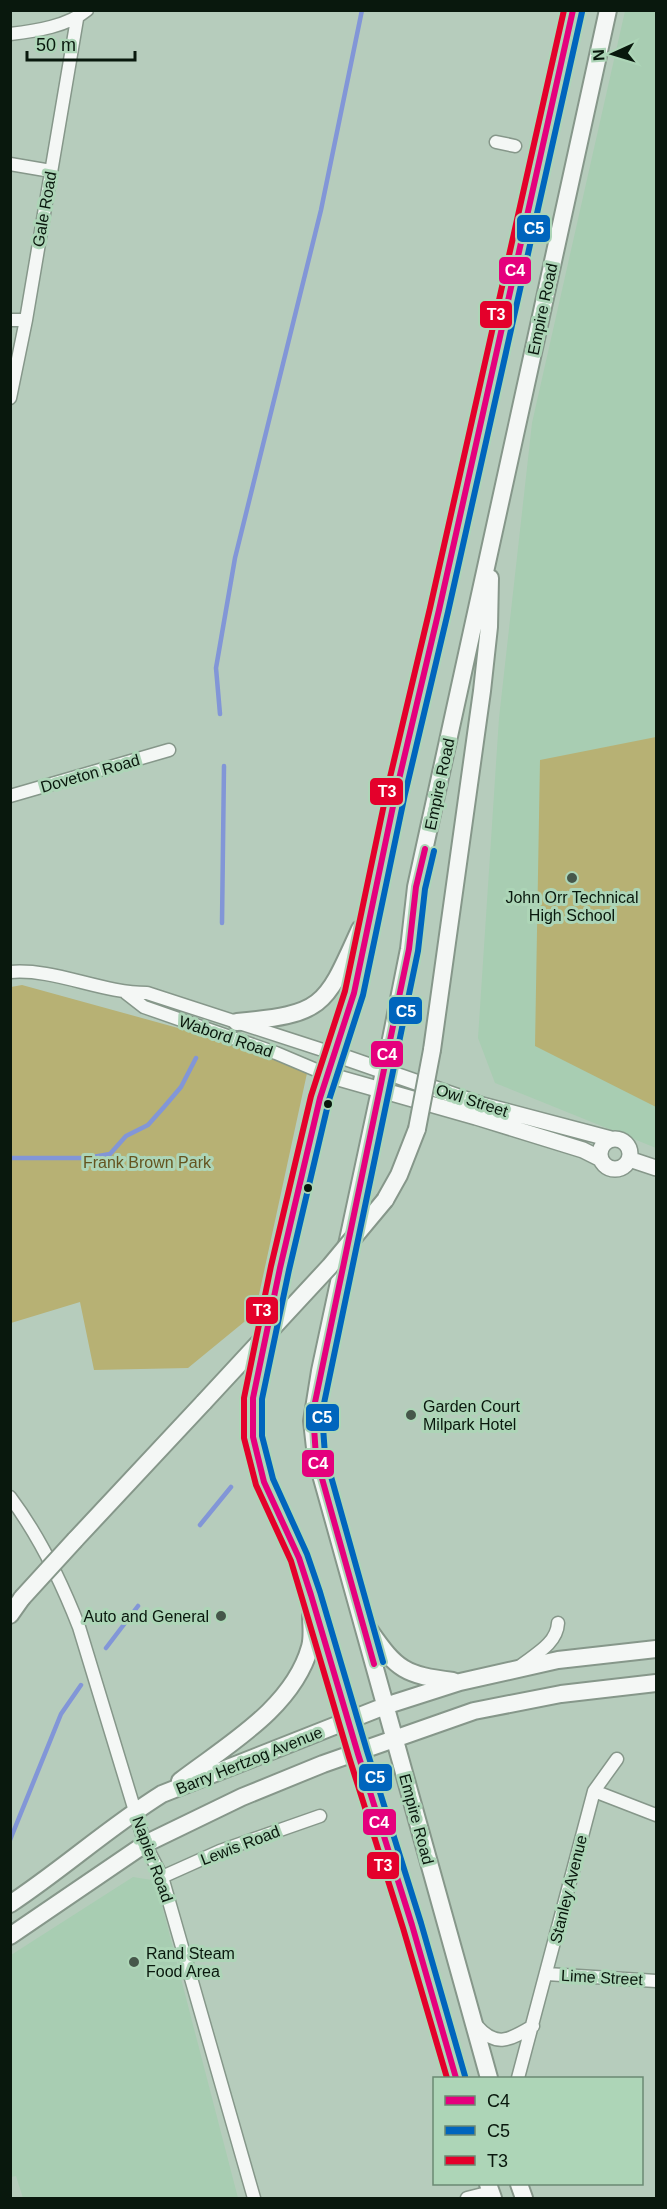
<svg xmlns="http://www.w3.org/2000/svg" width="667" height="2209" viewBox="0 0 667 2209" font-family="Helvetica,sans-serif">
	<rect width="100%" height="100%" fill="#b6ccbc"/>
	<!-- built -->
	<path fill="#a8cdb2" d="M 625,11 L 656,11 L 656,1148 L 495,1083 L 478,1038 L 499,718 L 532,423 Z
		M 133,1877 L 152,1880 L 158,1890 L 238,2198 L 23,2198 L 16,2176 L 11,2177 L 11,1955 Z"/>
	<!-- green -->
	<path fill="#b7b174" d="M 656,737 L 656,1107 L 535,1046 L 540,760 Z
		M 22,985 L 309,1064 L 255,1313 L 188,1368 L 94,1370 L 80,1302 L 11,1323 L 11,987 Z"/>
	<g fill="none" stroke-linecap="round" stroke-linejoin="round">
		<!-- stream -->
		<path stroke="#8296d7" stroke-width="4.5" d="M 220,714 L 216,668 L 235,558 L 321,210 L 362,10
			M 222,923 L 224,766
			M 10,1158 L 87,1158 L 110,1154 L 126,1136 L 148,1125 L 164,1107 L 181,1087 L 196,1058
			M 200,1525 L 231,1487
			M 106,1648 L 138,1606
			M 10,1840 L 61,1714 L 81,1685"/>
		<defs>
			<path id="minor" d="M 10,34 C 36,31 68,26 87,10
				M 496,142 L 515,146
				M 10,164 L 51,171
				M 10,320 L 26,320
				M 10,398 L 26,320 L 77,19
				M 10,796 L 169,750
				M 10,972 C 54,968 101,993 147,993 L 335,1054
				M 126,993 L 144,1007 L 276,1053 L 328,1075
				M 10,1497 C 40,1537 61,1581 79,1627 L 145,1844 L 162,1877 L 254,2198
				M 519,1667 C 534,1655 557,1644 558,1623
				M 594,1791 L 656,1815
				M 162,1877 L 220,1851 L 320,1816
				M 547,1974 L 656,1981
				M 477,2026 C 496,2048 510,2040 533,2026
				M 518,2078 L 594,1791 L 617,1759
				M 467,2198 L 491,2192"/>
			<path id="tertiary" d="M 335,1054 L 482,1105 L 611,1139
				M 328,1075 L 476,1117 L 583,1150 L 601,1159
				M600 1154a15 15 0 1 1 30 0a15 15 0 1 1-30 0Z
				M 629,1159 L 656,1168"/>
			<path id="secondary" d="M 237,1022 C 324,1014 325,1007 360,929
				M 432,1050 L 482,691 L 489,627 L 490,578
				M 385,1200 L 399,1175 L 417,1129
				M 75,1540 L 204,1402
				M 10,1615 L 22,1598
				M 370,1631 C 397,1670 405,1675 453,1681
				M 180,1781 C 227,1745 293,1708 310,1647 C 313,1636 311,1625 311,1614
				M 10,1904 C 63,1869 109,1827 162,1794 L 385,1706 L 460,1682 L 558,1660 L 656,1649
				M 10,1936 L 145,1844 L 242,1797 L 323,1764 L 474,1711 L 561,1694 L 656,1683
				M 456,2078 L 412,1925 L 358,1754 L 311,1595 L 299,1558 L 264,1482 L 253,1437 L 252,1422 L 253,1398 L 280,1268 L 320,1098 L 354,993 L 396,792 L 439,610 L 573,10
				M 489,2078 L 325,1489 L 316,1457 L 312,1421 L 320,1371 L 391,1039 L 409,949 L 416,887 L 608,10
				M 488,2184 L 493,2198
				M 519,2184 L 524,2198"/>
		</defs>
		<!-- minor casing -->
		<use href="#minor" stroke="#86978a" stroke-width="15"/>
		<!-- tertiary casing -->
		<use href="#tertiary" stroke="#86978a" stroke-width="18"/>
		<!-- secondary casing -->
		<use href="#secondary" stroke="#86978a" stroke-width="20"/>
		<!-- minor -->
		<use href="#minor" stroke="#f4f7f5" stroke-width="12"/>
		<!-- tertiary -->
		<use href="#tertiary" stroke="#f4f7f5" stroke-width="15"/>
		<!-- secondary -->
		<use href="#secondary" stroke="#f4f7f5" stroke-width="16"/>
		<defs>
			<path id="secondary-bridge" d="M 417,1129 L 432,1050
				M 204,1402 L 330,1266 L 385,1200
				M 22,1598 L 75,1540"/>
		</defs>
		<!-- secondary-bridge casing -->
		<use href="#secondary-bridge" stroke="#86978a" stroke-width="20" stroke-linecap="butt"/>
		<!-- secondary-bridge -->
		<use href="#secondary-bridge" stroke="#f4f7f5" stroke-width="16"/>
		<defs>
			<path id="bus-1" d="M 374,1664 L 316,1457 L 313,1412 L 409,949 L 416,887 L 425,849
				M 456,2078 L 412,1925 L 358,1754 L 311,1595 L 299,1558 L 264,1482 L 253,1437 L 253,1398 L 280,1268 L 320,1098 L 354,993 L 396,792 L 439,610 L 573,10"/>
			<path id="bus-2" d="M 383,1662 L 325,1455 L 322,1413 L 418,951 L 425,889 L 434,851
				M 465,2076 L 421,1923 L 367,1751 L 320,1592 L 307,1554 L 273,1479 L 262,1436 L 262,1399 L 289,1270 L 329,1100 L 363,995 L 405,794 L 448,612 L 582,12"/>
			<path id="bus-3" d="M 447,2078 L 403,1928 L 349,1757 L 302,1598 L 291,1561 L 256,1485 L 244,1438 L 244,1398 L 271,1266 L 311,1096 L 345,991 L 387,790 L 430,608 L 564,10"/>
		</defs>
		<!-- bus-1 casing -->
		<use href="#bus-1" stroke="#add5b7" stroke-width="10"/>
		<!-- bus-2 casing -->
		<use href="#bus-2" stroke="#add5b7" stroke-width="10"/>
		<!-- bus-3 casing -->
		<use href="#bus-3" stroke="#add5b7" stroke-width="10"/>
		<!-- bus-1 -->
		<use href="#bus-1" stroke="#e5007d" stroke-width="6"/>
		<!-- bus-2 -->
		<use href="#bus-2" stroke="#0065bd" stroke-width="6"/>
		<!-- bus-3 -->
		<use href="#bus-3" stroke="#e4002b" stroke-width="6"/>
	</g>
	<!-- markers -->
	<g fill="#46574a" stroke="#add5b7" stroke-width="2">
		<circle cx="572" cy="878" r="6"/>
		<circle cx="411" cy="1415" r="6"/>
		<circle cx="221" cy="1616" r="6"/>
		<circle cx="134" cy="1962" r="6"/>
	</g>
	<g fill="#09180d" stroke="#add5b7" stroke-width="2">
		<circle cx="328" cy="1104" r="5"/>
		<circle cx="308" cy="1188" r="5"/>
	</g>
	<g text-anchor="middle" stroke-width="6" stroke-linejoin="round" paint-order="stroke">
		<!-- street labels -->
		<g font-size="16" fill="#09180d" stroke="#add5b7">
			<text transform="translate(44 209) rotate(-80)" y="6">Gale Road</text>
			<text transform="translate(542 309) rotate(-78)" y="6">Empire Road</text>
			<text transform="translate(90 773) rotate(-16)" y="6">Doveton Road</text>
			<text transform="translate(439 784) rotate(-78)" y="6">Empire Road</text>
			<text transform="translate(226 1036) rotate(19)" y="6">Wabord Road</text>
			<text transform="translate(472 1100) rotate(18)" y="6">Owl Street</text>
			<text transform="translate(249 1760) rotate(-22)" y="6">Barry Hertzog Avenue</text>
			<text transform="translate(417 1819) rotate(75)" y="6">Empire Road</text>
			<text transform="translate(240 1845) rotate(-21)" y="6">Lewis Road</text>
			<text transform="translate(153 1859) rotate(70)" y="6">Napier Road</text>
			<text transform="translate(568 1889) rotate(-76)" y="6">Stanley Avenue</text>
			<text transform="translate(602 1977) rotate(3)" y="6">Lime Street</text>
		</g>
		<!-- poi labels -->
		<g font-size="16" fill="#09180d" stroke="#add5b7" text-anchor="start">
			<text x="572" y="903" text-anchor="middle">John Orr Technical<tspan x="572" dy="18">High School</tspan></text>
			<text x="423" y="1412">Garden Court<tspan x="423" dy="18">Milpark Hotel</tspan></text>
			<text x="209" y="1622" text-anchor="end">Auto and General</text>
			<text x="146" y="1959">Rand Steam<tspan x="146" dy="18">Food Area</tspan></text>
		</g>
		<!-- park labels -->
		<g font-size="16" fill="#645420" stroke="#add5b7">
			<text x="147" y="1168">Frank Brown Park</text>
		</g>
	</g>
	<g stroke="#add5b7" stroke-width="2">
		<rect x="516" y="214" width="35" height="29" rx="6" fill="#0065bd"/>
		<rect x="498" y="256" width="34" height="29" rx="6" fill="#e5007d"/>
		<rect x="479" y="300" width="34" height="29" rx="6" fill="#e4002b"/>
		<rect x="369" y="777" width="35" height="29" rx="6" fill="#e4002b"/>
		<rect x="388" y="996" width="35" height="29" rx="6" fill="#0065bd"/>
		<rect x="370" y="1040" width="34" height="28" rx="6" fill="#e5007d"/>
		<rect x="245" y="1296" width="34" height="29" rx="6" fill="#e4002b"/>
		<rect x="305" y="1403" width="35" height="29" rx="6" fill="#0065bd"/>
		<rect x="301" y="1449" width="34" height="29" rx="6" fill="#e5007d"/>
		<rect x="358" y="1763" width="35" height="29" rx="6" fill="#0065bd"/>
		<rect x="362" y="1808" width="35" height="28" rx="6" fill="#e5007d"/>
		<rect x="366" y="1851" width="34" height="29" rx="6" fill="#e4002b"/>
	</g>
	<g font-size="16" text-anchor="middle" font-weight="bold" fill="#fff">
		<text x="534" y="234">C5</text>
		<text x="515" y="276">C4</text>
		<text x="496" y="320">T3</text>
		<text x="387" y="797">T3</text>
		<text x="406" y="1017">C5</text>
		<text x="387" y="1060">C4</text>
		<text x="262" y="1316">T3</text>
		<text x="322" y="1423">C5</text>
		<text x="318" y="1469">C4</text>
		<text x="375" y="1783">C5</text>
		<text x="379" y="1828">C4</text>
		<text x="383" y="1871">T3</text>
	</g>
	<!-- border -->
	<rect width="667" height="2209" fill="none" stroke="#09180d" stroke-width="24"/>
	<!-- legend -->
	<rect x="433" y="2077" width="210" height="108" fill="#add5b7" stroke="#6b8973" stroke-width="1.5"/>
	<rect x="445" y="2096" width="30" height="9" fill="#e5007d" stroke="#6b8973" stroke-width="1.5"/>
	<text x="487" y="2107" font-size="18" fill="#09180d">C4</text>
	<rect x="445" y="2126" width="30" height="9" fill="#0065bd" stroke="#6b8973" stroke-width="1.5"/>
	<text x="487" y="2137" font-size="18" fill="#09180d">C5</text>
	<rect x="445" y="2156" width="30" height="9" fill="#e4002b" stroke="#6b8973" stroke-width="1.5"/>
	<text x="487" y="2167" font-size="18" fill="#09180d">T3</text>
	<!-- north arrow -->
	<g transform="translate(613 54) rotate(266)" stroke="#add5b7" stroke-width="4.5" paint-order="stroke">
	<path d="M0-4.5L10 22L0 15L-10 22Z" fill="#09180d"/>
	<text y="-9" font-size="16" font-weight="bold" text-anchor="middle" fill="#09180d">N</text>
	</g>
	<!-- scale -->
	<path d="M27 51v9h108v-9" fill="none" stroke="#09180d" stroke-width="3"/>
	<text x="36" y="51" font-size="18" fill="#09180d" stroke="#add5b7" stroke-width="4.5" paint-order="stroke">50 m</text>
</svg>
